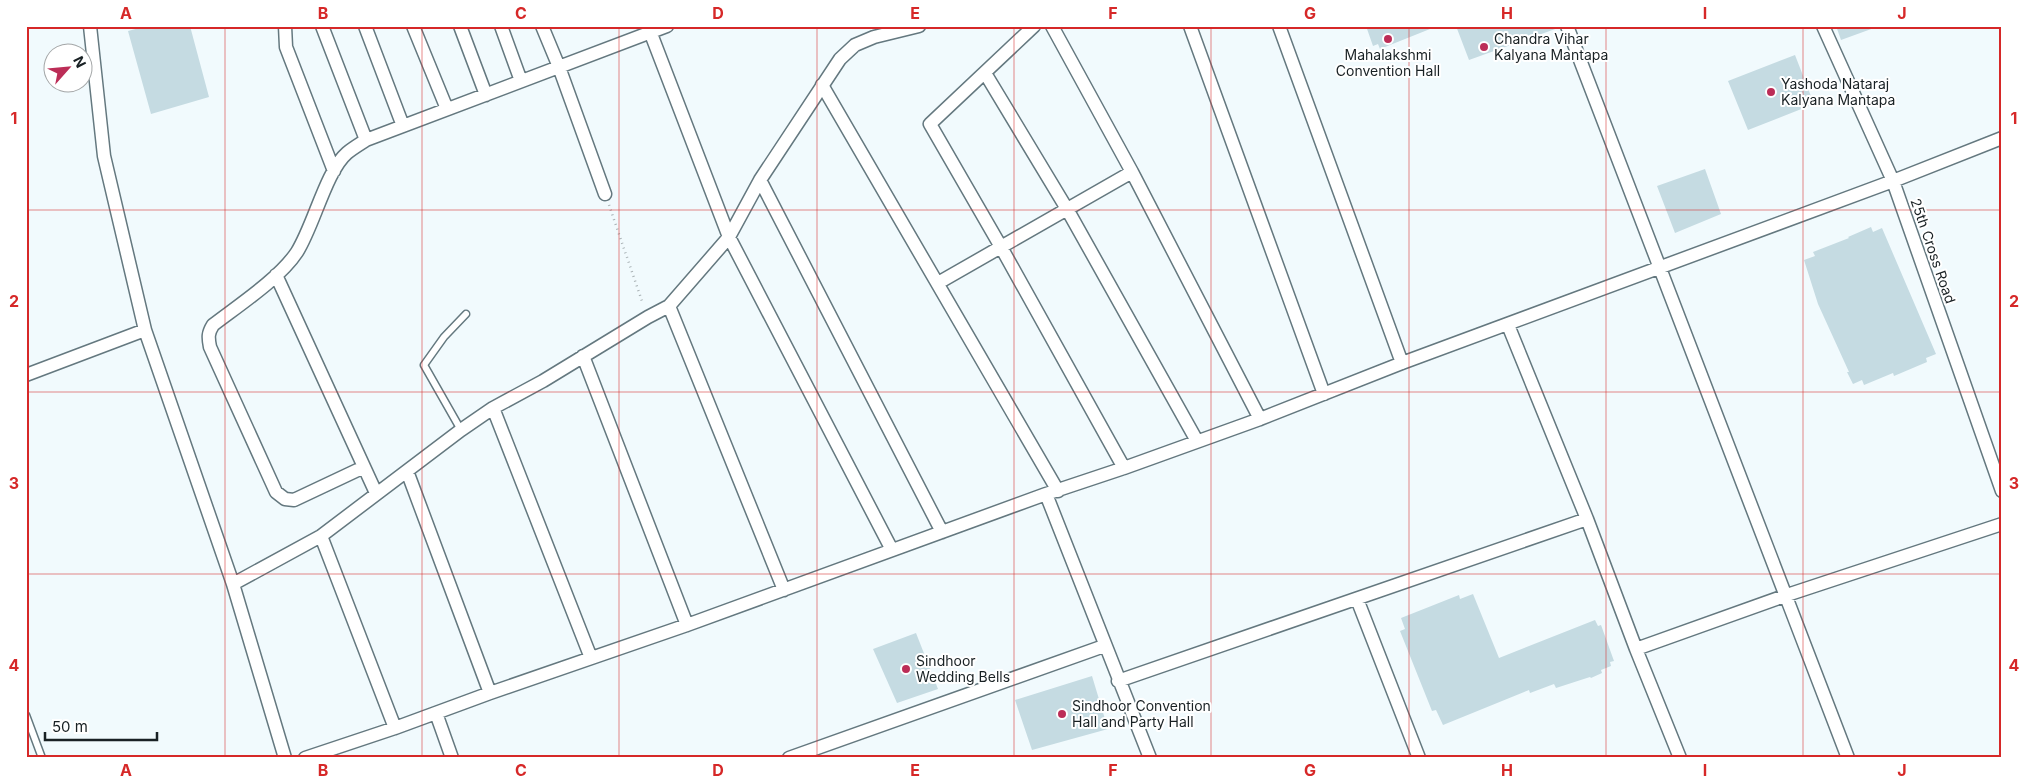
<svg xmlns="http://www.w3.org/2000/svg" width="2028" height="784" viewBox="0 0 2028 784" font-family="Inter,sans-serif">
	<rect width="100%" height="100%" fill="#f1fafd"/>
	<!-- building -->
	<path fill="#c5dbe2" d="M 147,26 L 190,26 L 209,97 L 151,114 L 128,31 Z
		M 1366,26 L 1435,26 L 1435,27 L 1380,49 L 1378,44 L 1373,46 Z
		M 1456,26 L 1557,26 L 1558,28 L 1469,60 Z
		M 1836,26 L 1874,26 L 1874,28 L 1841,40 Z
		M 1795,55 L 1814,104 L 1748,130 L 1728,81 Z
		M 1705,169 L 1721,214 L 1675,233 L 1657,186 Z
		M 1871,227 L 1873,232 L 1882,228 L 1936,354 L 1926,358 L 1927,362 L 1894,376 L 1893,373 L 1864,385 L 1862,380 L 1853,384 L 1847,372 L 1849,372 L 1818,304 L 1804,260 L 1815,256 L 1813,252 L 1849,238 L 1848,237 Z
		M 1473,594 L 1499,658 L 1595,620 L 1598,626 L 1601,625 L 1614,661 L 1610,662 L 1611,666 L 1601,670 L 1602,673 L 1591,678 L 1590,677 L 1556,688 L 1554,684 L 1530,693 L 1529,690 L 1443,725 L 1436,710 L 1432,711 L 1400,631 L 1405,629 L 1401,618 L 1459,595 L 1460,599 Z
		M 916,633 L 938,689 L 897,703 L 873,649 Z
		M 1092,676 L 1108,729 L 1032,750 L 1015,700 Z"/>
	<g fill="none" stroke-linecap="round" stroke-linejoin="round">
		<defs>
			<path id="lane" d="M 461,430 L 424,365 L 444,337 L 466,314
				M 26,715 L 42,758"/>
			<path id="street" d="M 90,26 L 104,156 L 145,330 L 233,584 L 285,758
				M 285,26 L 286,47 L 334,171
				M 322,26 L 366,140
				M 365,26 L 403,126
				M 413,26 L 447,109
				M 460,26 L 486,95
				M 501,26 L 521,81
				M 542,26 L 559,67 L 605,194
				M 648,26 L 729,237 L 892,550
				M 1034,26 L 930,124 L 1001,247 L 1124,468
				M 1052,26 L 1132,172 L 1260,419
				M 1190,26 L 1324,394
				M 1279,26 L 1402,363
				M 1567,26 C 1660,270 1756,513 1848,758
				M 1823,26 L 1893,181 L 2002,491
				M 985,73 L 1067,209 L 1197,441
				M 822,85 L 1058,491
				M 760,180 L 942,532
				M 276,275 L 376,493
				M 938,283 L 1132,172
				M 669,306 L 784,590
				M 1508,325 L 1587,519 L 1636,649 L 1680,758
				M 583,356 L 687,625
				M 26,375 L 145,330
				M 493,408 L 591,658
				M 364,467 L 294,500 L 285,499 L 276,492 L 210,347 C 208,337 208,333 213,325 C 239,305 280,278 297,252 C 314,225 326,171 347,153 C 353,148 360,144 366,140 L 667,26
				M 407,471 L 490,693
				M 1046,494 L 1150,758
				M 321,536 L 395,728
				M 233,584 L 321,536 L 461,430 L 493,408 L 543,381 L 648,317 L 669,306 L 729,237 L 760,180 L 840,59 L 855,45 L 874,37 L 919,26
				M 1357,599 L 1419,758
				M 1636,649 L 1787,595 L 2002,524
				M 1118,681 L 1587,519
				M 436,713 L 452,758
				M 305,758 L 395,728 L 490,693 L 687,625 L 1046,494 L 1124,468 L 1260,419 L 1402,363 L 1893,181 L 2002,138
				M 789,758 L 1104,646"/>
		</defs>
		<!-- lane casing -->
		<use href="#lane" stroke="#64787f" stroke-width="9"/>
		<!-- street casing -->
		<use href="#street" stroke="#64787f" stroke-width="15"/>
		<!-- path -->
		<path stroke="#aab3b6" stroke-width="2.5" stroke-dasharray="1 4" stroke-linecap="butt" d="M 609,205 L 643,304"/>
		<!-- lane -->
		<use href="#lane" stroke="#fff" stroke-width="6"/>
		<!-- street -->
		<use href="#street" stroke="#fff" stroke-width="12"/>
	</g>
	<!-- grid -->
	<path fill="none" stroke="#d62828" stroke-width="1" stroke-opacity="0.55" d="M 225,26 L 225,758M 422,26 L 422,758M 619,26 L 619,758M 817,26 L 817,758M 1014,26 L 1014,758M 1211,26 L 1211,758M 1409,26 L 1409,758M 1606,26 L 1606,758M 1803,26 L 1803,758M 26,210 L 2002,210M 26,392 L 2002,392M 26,574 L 2002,574"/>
	<!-- markers -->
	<g fill="#bc2d57" stroke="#fff" stroke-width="2">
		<circle cx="1388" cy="39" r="5"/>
		<circle cx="1484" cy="47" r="5"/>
		<circle cx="1771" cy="92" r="5"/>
		<circle cx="906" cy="669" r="5"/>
		<circle cx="1062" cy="714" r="5"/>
	</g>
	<g text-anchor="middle" stroke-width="4" stroke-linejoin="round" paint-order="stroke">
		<!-- poi labels -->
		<g font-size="14" fill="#192124" stroke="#fff" text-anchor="start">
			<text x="1494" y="44">Chandra Vihar<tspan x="1494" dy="16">Kalyana Mantapa</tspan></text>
			<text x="1388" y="60" text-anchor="middle">Mahalakshmi<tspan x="1388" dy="16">Convention Hall</tspan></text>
			<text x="1781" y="89">Yashoda Nataraj<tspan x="1781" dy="16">Kalyana Mantapa</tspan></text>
			<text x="916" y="666">Sindhoor<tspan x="916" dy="16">Wedding Bells</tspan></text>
			<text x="1072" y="711">Sindhoor Convention<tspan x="1072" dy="16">Hall and Party Hall</tspan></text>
		</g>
		<!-- street labels -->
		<g font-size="14" fill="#192124" stroke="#fff">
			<text transform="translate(1933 251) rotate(71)" y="5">25th Cross Road</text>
		</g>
	</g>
	<!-- border -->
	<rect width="2028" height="784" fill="none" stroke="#ffffff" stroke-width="55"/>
	<!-- north arrow -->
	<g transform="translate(68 68) rotate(63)"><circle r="24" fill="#ffffff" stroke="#a3a6a7"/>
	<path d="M0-4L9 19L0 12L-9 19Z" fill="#bc2d57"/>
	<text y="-8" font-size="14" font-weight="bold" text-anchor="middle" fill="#192124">N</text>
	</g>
	<!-- scale -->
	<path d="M45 732v8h112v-8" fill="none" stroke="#192124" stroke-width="2.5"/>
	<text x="52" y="732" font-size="15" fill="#192124" stroke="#ffffff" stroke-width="4" paint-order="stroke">50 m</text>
	<rect x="28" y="28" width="1972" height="728" fill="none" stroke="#d62828" stroke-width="2"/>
	<g font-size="16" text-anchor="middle" font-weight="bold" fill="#d62828">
		<text x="126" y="19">A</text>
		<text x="323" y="19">B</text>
		<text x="521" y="19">C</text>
		<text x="718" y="19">D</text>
		<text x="915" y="19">E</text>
		<text x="1113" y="19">F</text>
		<text x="1310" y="19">G</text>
		<text x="1507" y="19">H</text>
		<text x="1705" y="19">I</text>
		<text x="1902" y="19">J</text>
		<text x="14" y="124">1</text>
		<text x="2014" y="124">1</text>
		<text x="14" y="307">2</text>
		<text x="2014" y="307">2</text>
		<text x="14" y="489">3</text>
		<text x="2014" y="489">3</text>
		<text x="14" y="671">4</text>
		<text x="2014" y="671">4</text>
		<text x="126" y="776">A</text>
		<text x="323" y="776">B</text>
		<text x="521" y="776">C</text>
		<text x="718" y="776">D</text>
		<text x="915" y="776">E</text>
		<text x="1113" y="776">F</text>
		<text x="1310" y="776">G</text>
		<text x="1507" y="776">H</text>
		<text x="1705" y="776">I</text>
		<text x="1902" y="776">J</text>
	</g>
</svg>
